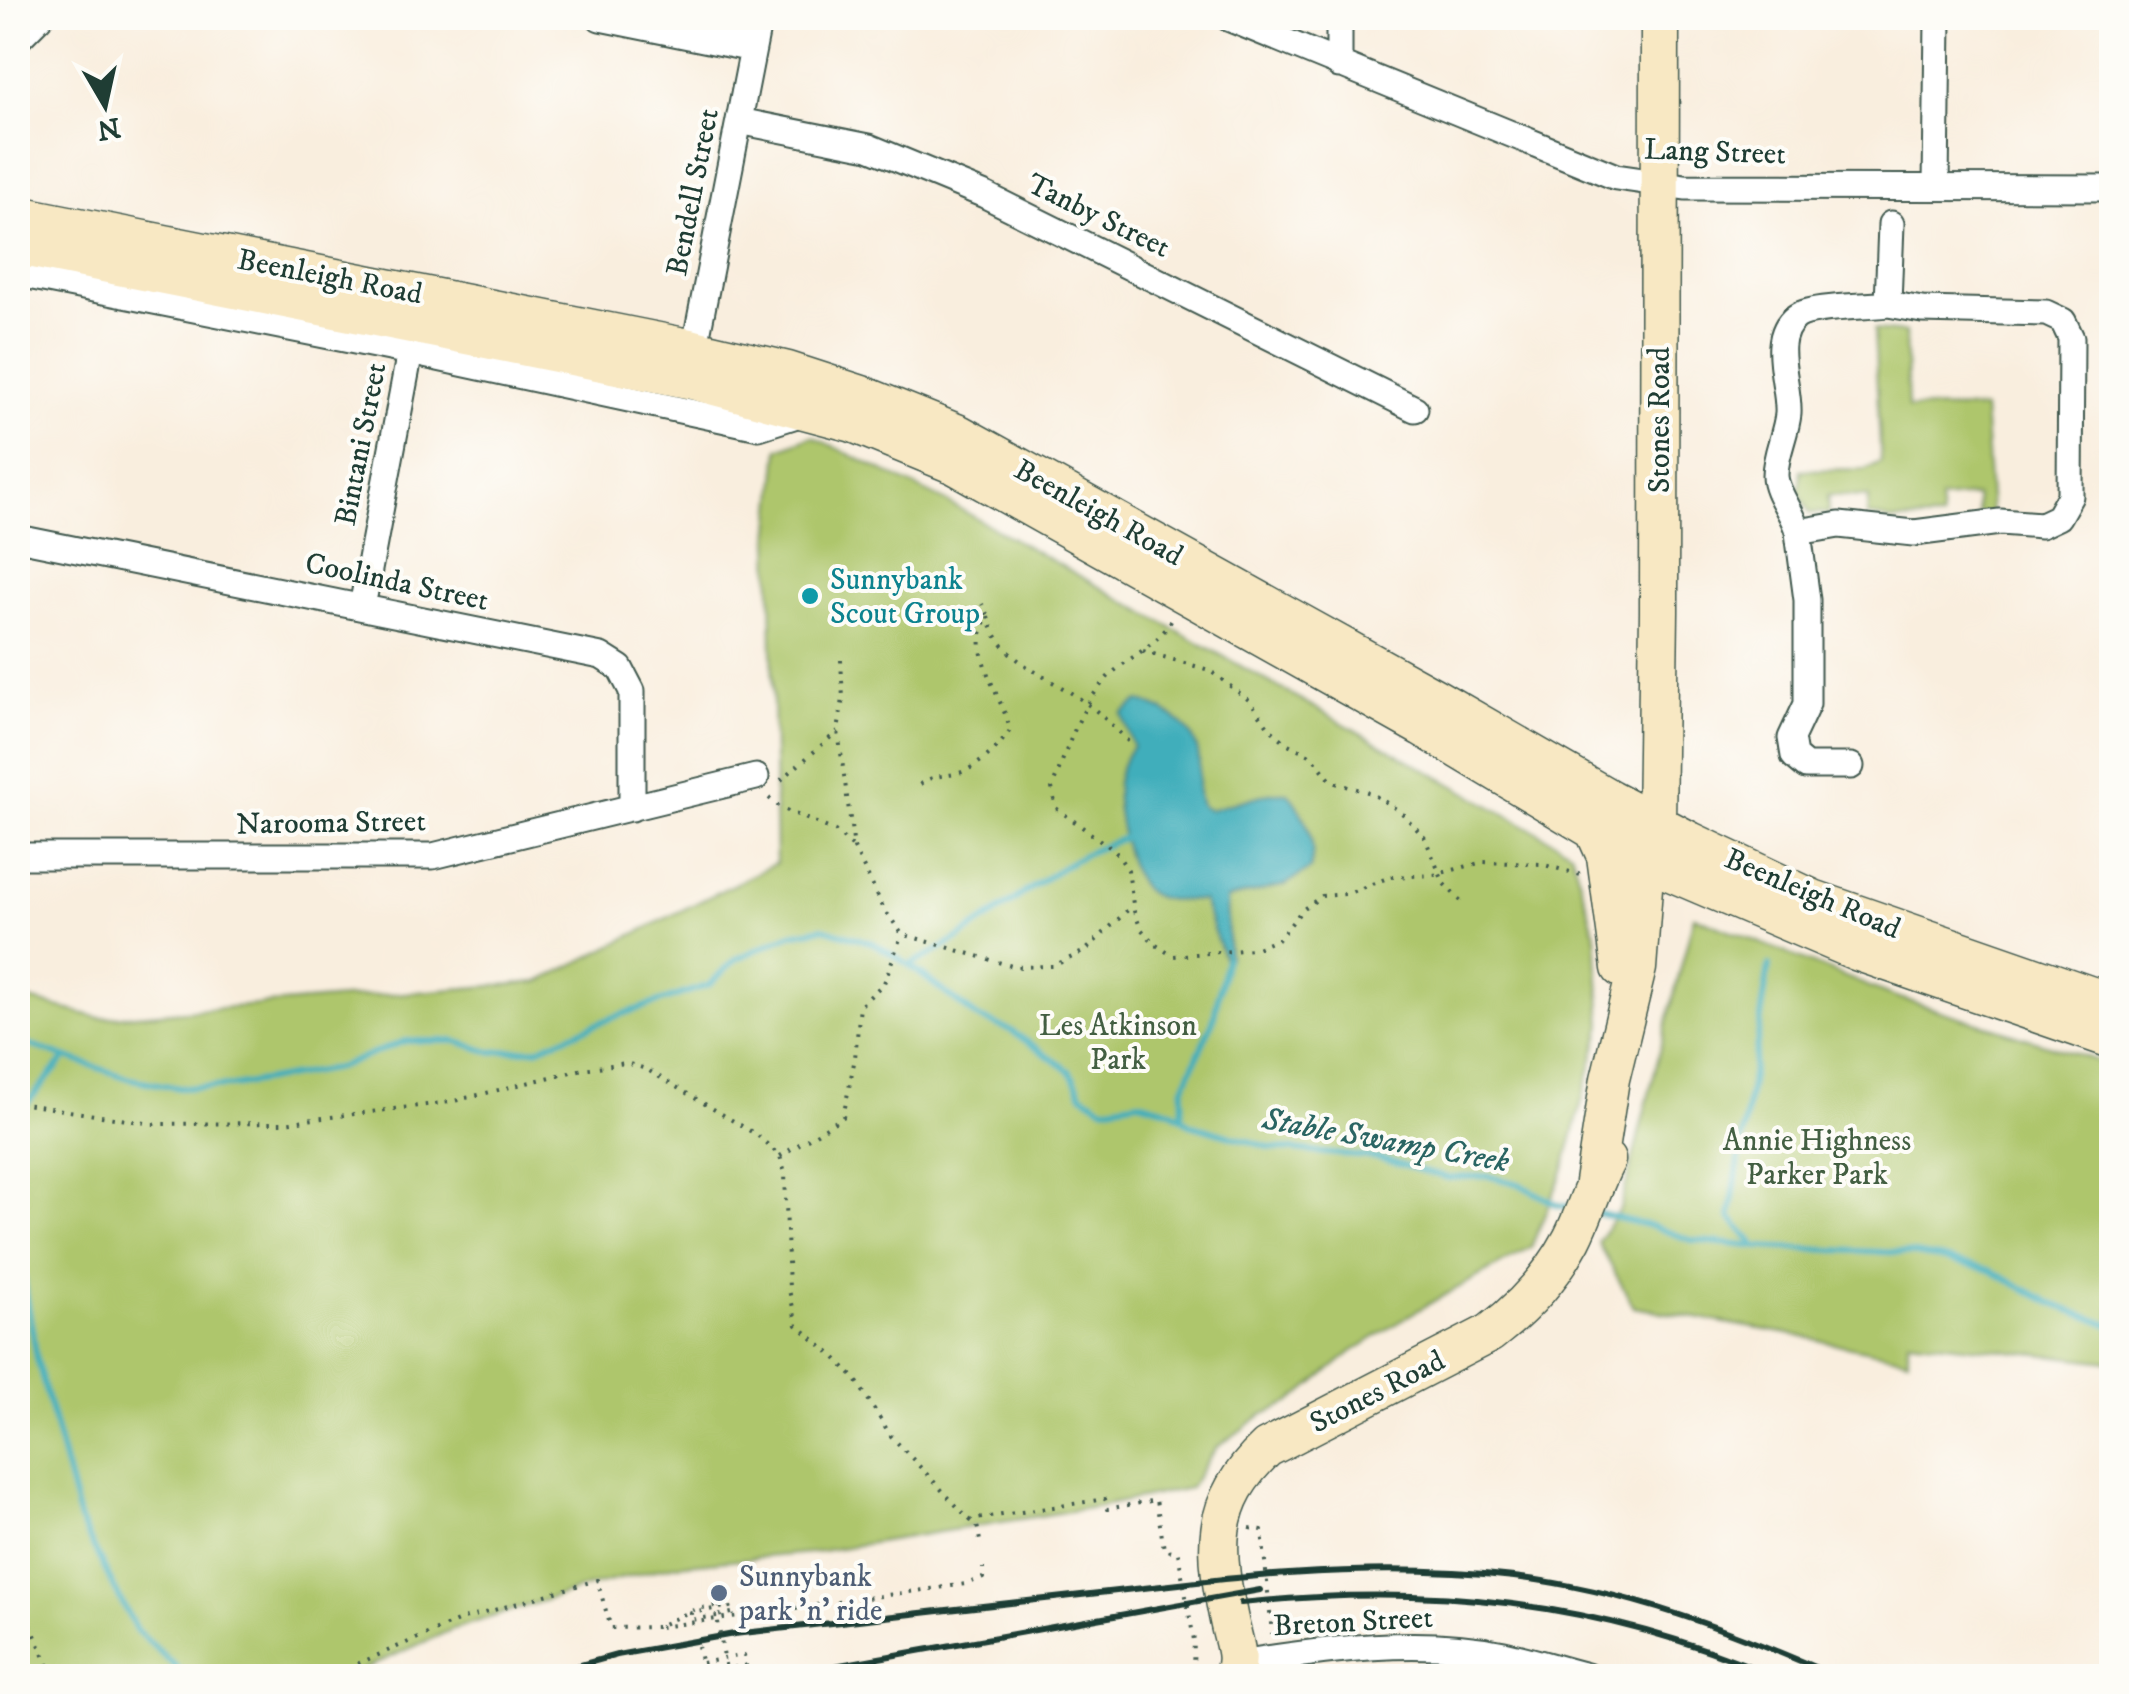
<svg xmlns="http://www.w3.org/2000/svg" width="2129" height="1694" viewBox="0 0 2129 1694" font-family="'IM FELL DW Pica',serif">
	<rect width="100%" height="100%" fill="#fdfcf7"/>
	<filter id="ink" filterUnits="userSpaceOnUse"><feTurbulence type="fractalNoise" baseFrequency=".01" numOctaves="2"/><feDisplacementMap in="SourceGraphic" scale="20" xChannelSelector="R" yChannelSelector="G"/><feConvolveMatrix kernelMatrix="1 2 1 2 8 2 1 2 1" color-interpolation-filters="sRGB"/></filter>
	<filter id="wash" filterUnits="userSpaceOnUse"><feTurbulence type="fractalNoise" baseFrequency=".0048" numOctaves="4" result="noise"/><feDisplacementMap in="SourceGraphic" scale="40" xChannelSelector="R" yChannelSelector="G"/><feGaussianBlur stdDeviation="2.25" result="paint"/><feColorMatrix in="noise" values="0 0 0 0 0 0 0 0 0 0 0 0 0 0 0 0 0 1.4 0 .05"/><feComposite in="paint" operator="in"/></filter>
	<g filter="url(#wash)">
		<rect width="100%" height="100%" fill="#f9eede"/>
		<!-- green -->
		<path fill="#aec66c" stroke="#668250" stroke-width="2.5" d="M 1874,330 L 1905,333 L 1908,408 L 1984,409 L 1991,513 L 1978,514 L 1976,496 L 1940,499 L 1942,519 L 1894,521 L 1867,515 L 1868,497 L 1828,495 L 1829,513 L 1810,513 L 1799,492 L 1801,470 L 1865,469 L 1881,462 Z
			M 812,436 L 951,504 L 1571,851 L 1596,937 L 1602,1025 L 1564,1169 L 1531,1247 L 1411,1314 L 1352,1352 L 1291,1402 L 1262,1415 L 1216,1448 L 1190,1488 L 1101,1506 L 809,1553 L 675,1565 L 587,1587 L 453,1629 L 348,1676 L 18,1676 L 18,997 L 100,1018 L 539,982 L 776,863 L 770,538 L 779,449 Z
			M 1694,916 L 1890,995 L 2111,1065 L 2111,1362 L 1908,1340 L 1908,1359 L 1789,1334 L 1634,1307 L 1598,1242 L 1620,1209 Z"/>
		<!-- water -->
		<path fill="#3faebb" stroke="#2f7678" stroke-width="2.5" d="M 1139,701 C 1171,710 1201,731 1199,767 C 1199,782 1195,794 1202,807 L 1209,810 L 1269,793 L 1288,793 C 1305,814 1318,842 1310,869 L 1285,885 L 1226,899 L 1229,958 L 1224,959 L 1203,901 C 1185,899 1164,903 1149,893 C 1127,880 1114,807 1117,782 C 1119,768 1125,758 1133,746 L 1122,714 Z"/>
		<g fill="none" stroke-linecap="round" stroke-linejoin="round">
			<!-- stream -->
			<path stroke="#3faebb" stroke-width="6" d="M 909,965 C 969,939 1017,894 1074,860 C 1089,851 1107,845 1123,838
				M 18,1041 L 131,1079 L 180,1088 L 233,1086 L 337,1068 L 405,1041 L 455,1041 L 491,1052 L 537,1049 L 611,1018 L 709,985 L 736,959 L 791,934 L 823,928 L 873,943 L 909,965 L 978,1018 L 1010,1030 L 1070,1071 L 1082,1094 L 1103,1107 L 1139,1101 L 1171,1110 L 1190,1124 L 1272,1148 L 1377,1158 L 1448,1178 L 1488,1176 L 1519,1184 L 1558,1205 L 1574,1208
				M 18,1114 L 65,1058
				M 1182,1118 L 1183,1089 L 1213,1021 L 1226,958
				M 1596,1213 L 1651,1226 L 1691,1240 L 1758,1247 L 1908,1253 L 1939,1258 L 1989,1270 L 2053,1304 L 2112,1326
				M 18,1245 L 37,1359 L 80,1521 L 136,1630 L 186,1676
				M 1756,1246 L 1730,1217 L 1769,966"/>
		</g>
	</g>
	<g filter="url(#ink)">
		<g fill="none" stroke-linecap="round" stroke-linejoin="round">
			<defs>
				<path id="street" d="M 600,18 L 753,49
					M 1228,18 L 1616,177 L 1685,187 L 2112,188
					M 1339,18 L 1339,65
					M 18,39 L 39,18
					M 739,121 L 869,147 L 985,195 L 1415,409
					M 1936,186 L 1938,18
					M 18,274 L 410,352 L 759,427 L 806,412
					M 1888,304 L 1922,310 L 2046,313 L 2063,321 L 2071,338 L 2070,496 L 2058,517 L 2041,525 L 2000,522 L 1914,533 L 1839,525 L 1798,532 C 1794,513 1775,493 1775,475 C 1775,455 1786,434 1788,414 C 1790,384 1768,339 1796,317 C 1810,306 1866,307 1888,304 Z
					M 1888,304 L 1891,224
					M 692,361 L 759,18
					M 1798,532 L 1807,600 L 1807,704 L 1791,738 L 1794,756 L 1806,766 L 1851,766
					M 18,538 L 601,656 L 620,668 L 632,691 L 632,808
					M 362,607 L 413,336
					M 18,856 L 433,856 L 756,777
					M 1239,1663 C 1326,1650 1417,1636 1504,1654 C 1532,1660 1559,1669 1587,1676"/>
				<path id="secondary" d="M 18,215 L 694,349 L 788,371 L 865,396 L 959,434 L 1437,699 L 1610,799 L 1690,841 L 1813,899 L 2112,1003
					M 18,246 L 688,379 L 853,423 L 955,465 L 1422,727 L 1645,861 L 1856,951 L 2112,1039
					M 1596,834 L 1606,856 L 1621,968
					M 1594,1182 L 1610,1079 L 1637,968 L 1645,861 L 1656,823 L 1659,612 L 1660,18
					M 1233,1676 C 1241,1658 1234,1644 1230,1625 C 1214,1550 1208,1503 1267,1448 L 1490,1333 C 1523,1308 1552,1277 1572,1239 C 1585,1214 1592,1186 1606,1160"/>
			</defs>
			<!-- street casing -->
			<use href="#street" stroke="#40584e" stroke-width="29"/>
			<!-- secondary casing -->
			<use href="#secondary" stroke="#40584e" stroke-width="41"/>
			<!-- path -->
			<path stroke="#40584e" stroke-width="4" stroke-dasharray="2.5 8" stroke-linecap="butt" d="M 988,616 C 1000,663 1050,676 1086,703 C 1103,715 1118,732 1133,746
				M 1171,621 C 1157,646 1128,657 1108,677 C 1079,707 1067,750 1052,788 L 1056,808 L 1115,851 L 1128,870 L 1134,911 L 1141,929 L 1156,945 L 1173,956 L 1254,949 L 1279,939 L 1302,910 L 1322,896 L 1346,894 L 1390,877 L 1434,875 L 1483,862 L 1541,864 L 1581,875
				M 1143,651 L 1209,670 L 1250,701 L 1270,729 L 1288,744 L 1312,756 L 1332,782 L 1371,793 L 1401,812 L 1425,838 L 1444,884 L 1461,901
				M 841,660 L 843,699 L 838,731 L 854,848 L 884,909 L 902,934 L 1015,967 L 1053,966 L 1085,951 L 1133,905
				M 781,780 L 838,731
				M 920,784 C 936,774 943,777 959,773 C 978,767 1000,747 1010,730 C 1002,694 965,651 988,616 L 982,604
				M 769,798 L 781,808 L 835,831 L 854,848
				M 18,1103 L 152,1124 L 283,1123 L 450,1102 L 583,1069 L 626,1063 L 646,1069 L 757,1135 L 780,1156 L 785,1173 L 789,1290 L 797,1325 L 836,1358 L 856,1380 L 891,1436 L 970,1520 L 1105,1499 L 1107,1509 L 1156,1500 L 1164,1549 L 1178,1553 L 1194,1640 L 1193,1669
				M 780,1156 L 843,1117 L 855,1058 L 860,1006 L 884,983 L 901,936
				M 970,1520 L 977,1525 L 981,1546
				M 1250,1528 L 1262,1530 L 1272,1634
				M 18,1596 L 53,1676
				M 720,1608 L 730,1606 L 732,1613
				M 717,1616 L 691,1620 L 691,1613 L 720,1608 L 717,1594
				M 660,1627 L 966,1584 L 983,1578 L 983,1568
				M 698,1646 L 704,1676
				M 702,1663 L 744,1655 L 746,1665 L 704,1674
				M 329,1676 L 460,1620 L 597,1580 L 611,1628 L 656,1627 L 696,1609 L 720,1605"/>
			<!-- street -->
			<use href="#street" stroke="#fff" stroke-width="25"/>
			<!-- secondary -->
			<use href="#secondary" stroke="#f8e8c3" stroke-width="38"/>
			<!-- rail -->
			<path stroke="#1f3d34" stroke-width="6" d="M 1241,1603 C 1430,1583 1599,1601 1774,1676
				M 541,1676 L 617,1655 L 734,1634 L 1224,1579 C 1321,1570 1417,1566 1514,1577 C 1626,1590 1733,1631 1835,1676
				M 778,1676 L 1260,1590"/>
			<!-- path-bridge -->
			<path stroke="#40584e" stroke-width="4" stroke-dasharray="2.5 8" stroke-linecap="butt" d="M 727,1676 L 717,1616 L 732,1613"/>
		</g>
	</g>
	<!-- markers -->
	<circle fill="#0f9aa8" stroke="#fdfcf7" stroke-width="4" cx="810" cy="596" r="10"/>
	<circle fill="#5c6f8a" stroke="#fdfcf7" stroke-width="4" cx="719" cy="1593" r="10"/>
	<g text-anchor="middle" stroke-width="8" stroke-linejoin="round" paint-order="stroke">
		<!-- street labels -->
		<g font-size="30" fill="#1f3d34" stroke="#fdfcf7">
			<text transform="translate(1715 151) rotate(2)" y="10">Lang Street</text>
			<text transform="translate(692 192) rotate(-79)" y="10">Bendell Street</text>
			<text transform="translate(1099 215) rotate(26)" y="10">Tanby Street</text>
			<text transform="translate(330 276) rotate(11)" y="10">Beenleigh Road</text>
			<text transform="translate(1659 420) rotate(-90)" y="10">Stones Road</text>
			<text transform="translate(360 444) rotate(-79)" y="10">Bintani Street</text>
			<text transform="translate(1099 512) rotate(29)" y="10">Beenleigh Road</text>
			<text transform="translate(397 581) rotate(12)" y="10">Coolinda Street</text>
			<text transform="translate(331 822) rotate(-1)" y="10">Narooma Street</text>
			<text transform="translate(1813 893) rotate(23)" y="10">Beenleigh Road</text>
			<text transform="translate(1377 1391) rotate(-27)" y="10">Stones Road</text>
			<text transform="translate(1353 1621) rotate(-3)" y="10">Breton Street</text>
		</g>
		<!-- culture labels -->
		<g font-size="30" fill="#0d838f" stroke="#fdfcf7" text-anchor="start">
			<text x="830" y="589">Sunnybank<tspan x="830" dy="34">Scout Group</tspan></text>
		</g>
		<!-- park labels -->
		<g font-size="30" fill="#435f42" stroke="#fdfcf7">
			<text x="1118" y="1035">Les Atkinson<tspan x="1118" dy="34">Park</tspan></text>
			<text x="1817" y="1150">Annie Highness<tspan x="1817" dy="34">Parker Park</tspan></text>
		</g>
		<!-- service labels -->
		<g font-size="30" fill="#4e5e75" stroke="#fdfcf7" text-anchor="start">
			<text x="739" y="1586">Sunnybank<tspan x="739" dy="34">park 'n' ride</tspan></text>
		</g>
		<!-- water labels -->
		<g font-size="32" font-style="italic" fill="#2a6563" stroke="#fdfcf7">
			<text transform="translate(1386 1139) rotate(10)" y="11">Stable Swamp Creek</text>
		</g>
	</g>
	<!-- margin -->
	<rect width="2129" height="1694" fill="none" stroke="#fdfcf7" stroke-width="60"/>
	<!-- north arrow -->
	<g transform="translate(105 105) rotate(171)" stroke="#fdfcf7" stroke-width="8" paint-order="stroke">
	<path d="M0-8L18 38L0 25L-18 38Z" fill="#1f3d34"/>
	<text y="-15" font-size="28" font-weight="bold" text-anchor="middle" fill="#1f3d34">N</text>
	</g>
</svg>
